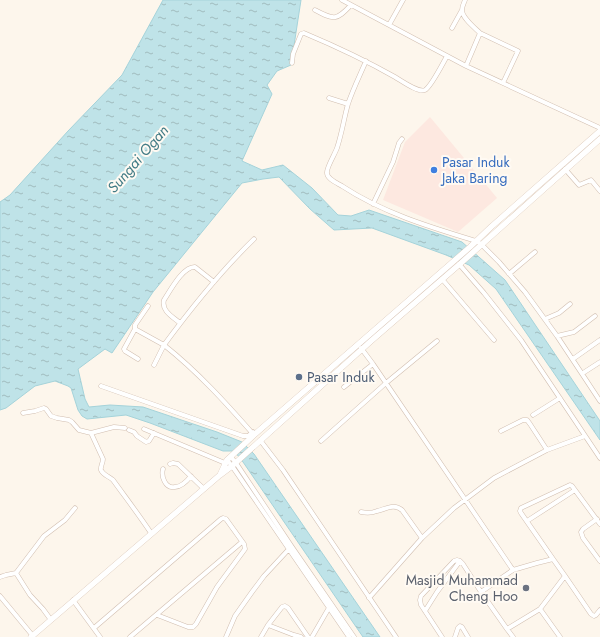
<svg xmlns="http://www.w3.org/2000/svg" width="600" height="637" viewBox="0 0 600 637" font-family="Jost,sans-serif">
	<defs>
		<pattern id="water-ripples" width="26" height="14" patternUnits="userSpaceOnUse"><rect width="26" height="14" fill="#bfe3e8"/><path d="M2 4q2-2 4 0t4 0M15 11q2-2 4 0t4 0" fill="none" stroke="#a0bbbe"/></pattern>
	</defs>
	<rect width="100%" height="100%" fill="#fdf6ec"/>
	<!-- commercial -->
	<path fill="#fde8e0" d="M 430,117 L 497,198 L 458,232 L 383,200 L 405,142 Z"/>
	<!-- water -->
	<path fill="url(#water-ripples)" stroke="#a5d3da" d="M 163,0 L 301,0 L 291,65 L 277,71 L 267,85 L 272,94 L 242,161 L 262,170 L 283,165 L 312,188 L 338,215 L 351,216 L 369,210 L 462,242 L 505,280 L 600,421 L 600,440 L 496,289 L 469,265 L 446,255 L 372,228 L 334,230 L 310,209 L 279,177 L 263,179 L 242,183 L 153,292 L 112,353 L 105,349 L 78,369 L 85,399 L 89,407 L 110,405 L 143,407 L 217,432 L 242,442 L 254,454 L 380,637 L 363,637 L 243,462 L 235,452 L 232,451 L 223,451 L 150,423 L 126,415 L 87,419 L 82,416 L 78,410 L 71,388 L 68,386 L 55,381 L 35,386 L 6,408 L 0,410 L 0,202 L 10,195 L 68,131 L 122,75 Z"/>
	<g fill="none" stroke-linecap="round" stroke-linejoin="round">
		<defs>
			<path id="street" d="M 342,0 L 466,66 L 600,128
				M 465,0 C 464,3 462,6 462,10 C 462,18 475,28 480,33 L 466,66
				M 315,10 C 334,20 336,21 351,5
				M 389,25 L 403,0
				M 452,28 L 462,10
				M 480,33 L 518,51 L 503,83
				M 366,61 C 360,75 353,89 348,104 C 344,118 342,133 337,148 C 335,154 326,168 327,173 C 327,179 337,183 342,186 C 383,213 430,227 476,241 L 481,244 L 499,262 L 525,292 L 557,336 L 600,401
				M 292,63 L 293,54 L 301,34 L 304,33 C 335,46 365,60 395,77 C 402,81 418,93 425,90 C 431,87 443,63 447,56
				M 329,98 L 348,104
				M 565,169 L 579,185 L 591,180 L 600,191
				M 373,204 L 393,162 L 399,143 L 402,139
				M 459,264 L 484,293 L 521,340 L 600,458
				M 509,274 L 535,252
				M 442,279 L 494,340
				M 545,319 L 559,313 L 570,304
				M 180,323 C 173,317 161,311 164,300 C 170,291 183,266 195,267 L 214,282
				M 135,329 L 164,345 L 154,365
				M 557,336 L 574,332 L 595,316
				M 361,348 L 373,364 L 513,570 L 537,563 L 553,559 L 565,576 L 540,609 L 560,637
				M 138,359 L 125,351 L 124,349 L 135,329 L 135,325 L 148,306
				M 573,359 L 600,340
				M 583,373 L 600,362
				M 101,386 L 243,436 L 248,436 L 253,432
				M 344,387 L 373,364
				M 23,413 L 35,411 L 44,408 L 46,409 L 51,416 L 57,418 L 69,420 L 72,422 L 79,430 L 91,433
				M 533,415 L 560,398
				M 125,428 L 114,427 L 91,433 L 103,459 C 103,463 100,467 101,470 C 103,475 110,477 113,480 C 126,498 139,515 151,533
				M 144,429 L 225,463
				M 129,430 L 134,432 L 137,436 L 146,442 L 149,441 L 154,433
				M 501,431 L 523,420 L 527,420 L 530,424 L 547,450
				M 254,435 C 226,403 198,372 164,345 C 192,307 221,271 254,239
				M 260,440 L 283,470 L 396,637
				M 321,441 L 386,383 L 437,341
				M 231,457 L 236,463 L 292,547 L 354,637
				M 227,460 L 232,466 L 349,637
				M 170,464 L 173,463 L 178,464 L 204,489
				M 163,469 C 161,476 165,489 175,487 C 181,487 187,481 191,476
				M 361,512 C 366,513 372,513 377,511 C 386,509 394,503 402,510 L 422,538
				M 597,519 L 583,529 L 581,532 L 583,538 L 600,561
				M 527,521 L 575,490
				M 553,559 L 521,513 L 520,511 L 521,508 L 570,485 L 572,486 L 600,524
				M 513,570 L 481,592 L 507,629 L 540,609
				M 16,573 L 30,595 L 43,609 L 51,620
				M 565,576 L 591,614 L 594,616 L 596,615 L 600,610
				M 0,577 L 6,575 L 16,573 L 44,536 L 65,520 L 75,508
				M 0,596 L 33,636
				M 369,598 L 422,538 L 454,508 L 494,478 L 547,450 L 585,436
				M 73,600 L 100,637
				M 425,611 L 437,592 L 460,561
				M 268,625 L 294,635 L 301,637
				M 94,628 L 221,519 L 223,518 L 226,519 L 244,544 L 245,549 L 217,587 L 196,624 L 193,627 L 188,627 L 157,615
				M 507,629 L 513,637
				M 130,637 L 242,542
				M 226,637 L 235,616 L 252,592 L 264,576 L 289,549
				M 261,637 L 268,625 L 282,607 L 285,606 L 288,608 L 308,637
				M 312,637 L 330,606
				M 442,637 L 421,605 L 420,600 L 421,596 L 454,561 L 457,560 L 460,561 L 463,564 L 481,592
				M 455,637 L 458,628 L 460,626 L 462,627 L 468,637"/>
			<path id="secondary" d="M 220,475 L 227,460 L 254,435 L 470,247 L 491,227 L 600,131
				M 31,637 L 220,475 L 232,466 L 371,341 L 461,263 L 600,139"/>
		</defs>
		<!-- street casing -->
		<use href="#street" stroke="#d1beb0" stroke-width="5"/>
		<!-- secondary casing -->
		<use href="#secondary" stroke="#d6c0b0" stroke-width="6"/>
		<!-- street -->
		<use href="#street" stroke="#fff" stroke-width="4"/>
		<!-- secondary -->
		<use href="#secondary" stroke="#fff" stroke-width="5.5"/>
	</g>
	<!-- markers -->
	<circle fill="#3f7fe0" stroke="#fffaf3" stroke-width="1.5" cx="434" cy="170" r="4"/>
	<circle fill="#5c6f8a" stroke="#fffaf3" stroke-width="1.5" cx="299" cy="377" r="4"/>
	<circle fill="#6b7280" stroke="#fffaf3" stroke-width="1.5" cx="526" cy="588" r="4"/>
	<g text-anchor="middle" stroke-width="4" stroke-linejoin="round" paint-order="stroke">
		<!-- shop labels -->
		<g font-size="14" fill="#366cbe" stroke="#fffaf3" text-anchor="start">
			<text x="442" y="167">Pasar Induk<tspan x="442" dy="16">Jaka Baring</tspan></text>
		</g>
		<!-- service labels -->
		<g font-size="14" fill="#4e5e75" stroke="#fffaf3" text-anchor="start">
			<text x="307" y="382">Pasar Induk</text>
		</g>
		<!-- worship labels -->
		<g font-size="14" fill="#5b616d" stroke="#fffaf3" text-anchor="end">
			<text x="518" y="585">Masjid Muhammad<tspan x="518" dy="16">Cheng Hoo</tspan></text>
		</g>
		<!-- water labels -->
		<g font-size="15" font-style="italic" fill="#437c86" stroke="#fffaf3">
			<text transform="translate(138 159) rotate(-49)" y="5">Sungai Ogan</text>
		</g>
	</g>
</svg>
